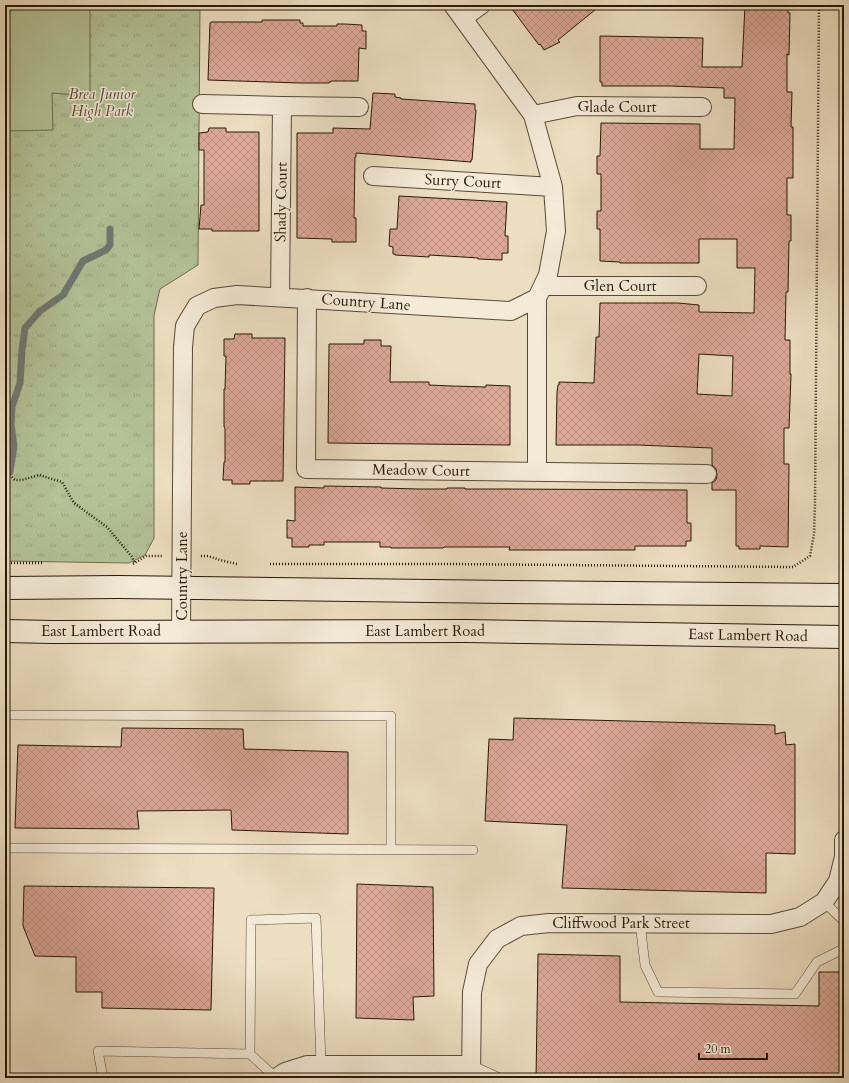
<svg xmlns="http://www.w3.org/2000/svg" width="849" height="1083" viewBox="0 0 849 1083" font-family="Cardo,serif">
	<defs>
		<pattern id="grass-tufts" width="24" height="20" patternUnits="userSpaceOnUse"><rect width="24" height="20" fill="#b3c297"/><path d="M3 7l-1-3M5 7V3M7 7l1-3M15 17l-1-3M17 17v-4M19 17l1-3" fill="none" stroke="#9aa681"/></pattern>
		<pattern id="building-cross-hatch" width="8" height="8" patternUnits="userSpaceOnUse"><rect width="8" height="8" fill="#dca898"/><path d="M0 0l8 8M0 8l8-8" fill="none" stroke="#bd9082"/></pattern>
	</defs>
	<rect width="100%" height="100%" fill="#ecdec1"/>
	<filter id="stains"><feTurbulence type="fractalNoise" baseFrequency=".005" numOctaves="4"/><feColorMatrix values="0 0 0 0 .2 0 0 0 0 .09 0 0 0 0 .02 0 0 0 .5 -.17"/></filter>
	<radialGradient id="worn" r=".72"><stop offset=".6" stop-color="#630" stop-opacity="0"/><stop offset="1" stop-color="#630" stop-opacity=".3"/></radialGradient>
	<!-- grass -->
	<path fill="url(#grass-tufts)" stroke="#6d6d4f" d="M 5,5 L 200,5 L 198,265 L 160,289 L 154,315 L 154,538 L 145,555 L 129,563 L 5,561 Z"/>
	<!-- pitch -->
	<path fill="#b3c297" stroke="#6d6d4f" d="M 5,5 L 90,5 L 90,96 L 52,93 L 53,130 L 5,131 Z"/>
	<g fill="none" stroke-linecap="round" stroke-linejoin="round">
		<!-- stream -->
		<path stroke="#707975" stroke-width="7" d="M 5,473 L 10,472 L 14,446 L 11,425 L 12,407 L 20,383 L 22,350 L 25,328 L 40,311 L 63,295 L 83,261 L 106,250 L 110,245 L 110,229"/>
	</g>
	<!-- building -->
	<path fill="url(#building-cross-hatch)" stroke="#271807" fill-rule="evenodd" d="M 509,5 L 601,5 L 558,40 L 560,42 L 544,50 L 540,44 L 539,45 Z
		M 745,5 L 788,5 L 788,13 L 790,13 L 789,55 L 787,54 L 787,92 L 792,92 L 791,127 L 793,127 L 793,178 L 787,178 L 787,215 L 791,215 L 791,241 L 789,241 L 788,292 L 786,292 L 785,340 L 790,340 L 790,374 L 791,374 L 789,428 L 784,428 L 784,464 L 789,464 L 788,547 L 760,546 L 760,549 L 739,549 L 739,546 L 736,546 L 736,490 L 712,490 L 712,483 L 716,480 L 717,475 L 716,469 L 712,465 L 712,448 L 638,445 L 556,445 L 557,392 L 558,385 L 559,385 L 559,382 L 594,383 L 596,337 L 599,337 L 600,303 L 678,303 L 699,305 L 699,312 L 754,313 L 755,268 L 737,268 L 737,239 L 699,239 L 699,263 L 620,263 L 620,262 L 600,261 L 600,229 L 597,229 L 597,211 L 601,211 L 601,174 L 597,174 L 597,156 L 600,156 L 601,123 L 700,124 L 700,149 L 734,149 L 735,98 L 724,98 L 724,88 L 671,86 L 602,86 L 602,82 L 600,82 L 600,36 L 703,38 L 702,67 L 742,67 ZM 699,354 L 733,356 L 732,396 L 697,394 Z
		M 262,20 L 300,20 L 300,23 L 303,23 L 303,26 L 337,26 L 337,24 L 345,24 L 362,25 L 362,31 L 366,31 L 366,49 L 359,48 L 358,81 L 331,81 L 331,82 L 329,82 L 329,83 L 300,83 L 208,80 L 210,23 L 211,23 L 211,22 L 262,22 Z
		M 373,93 L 395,94 L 395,97 L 401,98 L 401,99 L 475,104 L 475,110 L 476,110 L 472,160 L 471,160 L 471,162 L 356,153 L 356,157 L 355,157 L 354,218 L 356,218 L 356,242 L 332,242 L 332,239 L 297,238 L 297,133 L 333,133 L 333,128 L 370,129 Z
		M 209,128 L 226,128 L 226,132 L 259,132 L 259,231 L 212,231 L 212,229 L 199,229 L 201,205 L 204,205 L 204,150 L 199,150 L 199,133 L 208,132 Z
		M 399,196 L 507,202 L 505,236 L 508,236 L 508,253 L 502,253 L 502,260 L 478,259 L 478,258 L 463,257 L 429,255 L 429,257 L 395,255 L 395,254 L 393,254 L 393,247 L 389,246 L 390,229 L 397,229 Z
		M 235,334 L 252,334 L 252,338 L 285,338 L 283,481 L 250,481 L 250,484 L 232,484 L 232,480 L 223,480 L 224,462 L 225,462 L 225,428 L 224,427 L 224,389 L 225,389 L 226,356 L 224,356 L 224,339 L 234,339 Z
		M 364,340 L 381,340 L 381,346 L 391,346 L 390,382 L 429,382 L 429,385 L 452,386 L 486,387 L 486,385 L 510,386 L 510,445 L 328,443 L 329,344 L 364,344 Z
		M 324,486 L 381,487 L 381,488 L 419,489 L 447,489 L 447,488 L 465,488 L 465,489 L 504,489 L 687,490 L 687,523 L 691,523 L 691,541 L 686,541 L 686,546 L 635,546 L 635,550 L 509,550 L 510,547 L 444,547 L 443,548 L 391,548 L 391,547 L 380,547 L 380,542 L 324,542 L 324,545 L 309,545 L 309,547 L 292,547 L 292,538 L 287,538 L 287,520 L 295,521 L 295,487 L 324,488 Z
		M 514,718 L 775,725 L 775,734 L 785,732 L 786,745 L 795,744 L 795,854 L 766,853 L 766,893 L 562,888 L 567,825 L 485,821 L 489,739 L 513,740 Z
		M 122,728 L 243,729 L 244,749 L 348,752 L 348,834 L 232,830 L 231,810 L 137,811 L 139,829 L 15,828 L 18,745 L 121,747 Z
		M 357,884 L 433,887 L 434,996 L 413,997 L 414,1020 L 356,1018 Z
		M 24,886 L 214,888 L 211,1010 L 102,1008 L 102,992 L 76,992 L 76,957 L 35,956 L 23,926 Z
		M 538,954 L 620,956 L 620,1002 L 819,1006 L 819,972 L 844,972 L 844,1078 L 536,1078 Z"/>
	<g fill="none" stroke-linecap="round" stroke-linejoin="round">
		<defs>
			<path id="service" d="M 5,715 L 391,716 L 391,850
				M 5,848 L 473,850
				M 824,902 L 844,921
				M 640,923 L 645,965 L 658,992 L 795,994 L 817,962 L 841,950 L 844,951
				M 471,1065 L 500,1078
				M 103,1078 L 98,1051 L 250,1054
				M 276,1078 L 250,1054 L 251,920 L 316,918 L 321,1065"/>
			<path id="minor" d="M 463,18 L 481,5
				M 202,104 L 282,106 L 359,107
				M 533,115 L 577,106 L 702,107
				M 373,176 L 553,187
				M 544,286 L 697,286
				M 280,297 L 282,106
				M 307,298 L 306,469 L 707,474
				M 537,471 L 537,298
				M 181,632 L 183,347 L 185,326 L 197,306 L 214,298 L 237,295 L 511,311 L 537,298 L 548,275 L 556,231 L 553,187 L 533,115 L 453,5
				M 276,1078 L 285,1072 L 307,1065 L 471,1065
				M 471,1078 L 472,992 L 478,964 L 497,939 L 521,926 L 549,923 L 771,924 L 800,917 L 824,902 L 838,881 L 844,857 L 844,840"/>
			<path id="secondary" d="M 5,588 L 118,587 L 508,592 L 844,595
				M 5,631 L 52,632 L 467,631 L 844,637"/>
		</defs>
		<!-- service casing -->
		<use href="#service" stroke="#584a36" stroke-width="10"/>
		<!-- minor casing -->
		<use href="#minor" stroke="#584a36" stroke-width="20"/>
		<!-- secondary casing -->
		<use href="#secondary" stroke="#271807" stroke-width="24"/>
		<!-- path -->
		<path stroke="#271807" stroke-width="2.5" stroke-dasharray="1 2" stroke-linecap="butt" d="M 5,471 L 15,480 L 22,480 L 39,475 L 62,482 L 74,503 L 107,527 L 132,557 L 135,564
			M 201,556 L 208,556 L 220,560 L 237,564
			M 5,563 L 42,563
			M 133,564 L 146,556 L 162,556
			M 270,564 L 450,564 L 793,567 L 810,556 L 814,534 L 815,501 L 819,5"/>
		<!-- service -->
		<use href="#service" stroke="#f3ead7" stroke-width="9"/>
		<!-- minor -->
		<use href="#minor" stroke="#f3ead7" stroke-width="18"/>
		<!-- secondary -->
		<use href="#secondary" stroke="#f3ead7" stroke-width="22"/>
	</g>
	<g text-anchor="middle" stroke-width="3" stroke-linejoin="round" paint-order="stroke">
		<!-- park labels -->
		<g font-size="15" font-style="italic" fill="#514b32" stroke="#f3ead7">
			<text x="102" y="99">Brea Junior<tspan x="102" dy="17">High Park</tspan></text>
		</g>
		<!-- street labels -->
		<g font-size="15" fill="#271807" stroke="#f3ead7">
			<text x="617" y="112">Glade Court</text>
			<text transform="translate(463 181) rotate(3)" y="5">Surry Court</text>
			<text transform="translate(281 202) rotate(-89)" y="5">Shady Court</text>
			<text x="620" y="291">Glen Court</text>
			<text transform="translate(366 302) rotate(4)" y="5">Country Lane</text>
			<text transform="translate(421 470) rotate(1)" y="5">Meadow Court</text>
			<text transform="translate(182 576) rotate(-90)" y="5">Country Lane</text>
			<text x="101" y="636">East Lambert Road</text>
			<text x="425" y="636">East Lambert Road</text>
			<text transform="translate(748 635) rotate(1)" y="5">East Lambert Road</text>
			<text x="621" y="928">Cliffwood Park Street</text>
		</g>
	</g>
	<!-- margin -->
	<rect width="849" height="1083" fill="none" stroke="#ecdec1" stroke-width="20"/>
	<rect x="6" y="6" width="837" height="1071" fill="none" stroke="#271807" stroke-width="2"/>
	<rect x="10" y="10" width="829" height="1063" fill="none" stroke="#271807"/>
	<!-- scale -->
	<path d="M699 1053v6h68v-6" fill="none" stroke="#271807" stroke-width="2"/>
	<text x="705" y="1053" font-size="12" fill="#271807" stroke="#f3ead7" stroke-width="3" paint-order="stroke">20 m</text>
	<rect width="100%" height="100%" filter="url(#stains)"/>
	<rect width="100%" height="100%" fill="url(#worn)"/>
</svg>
